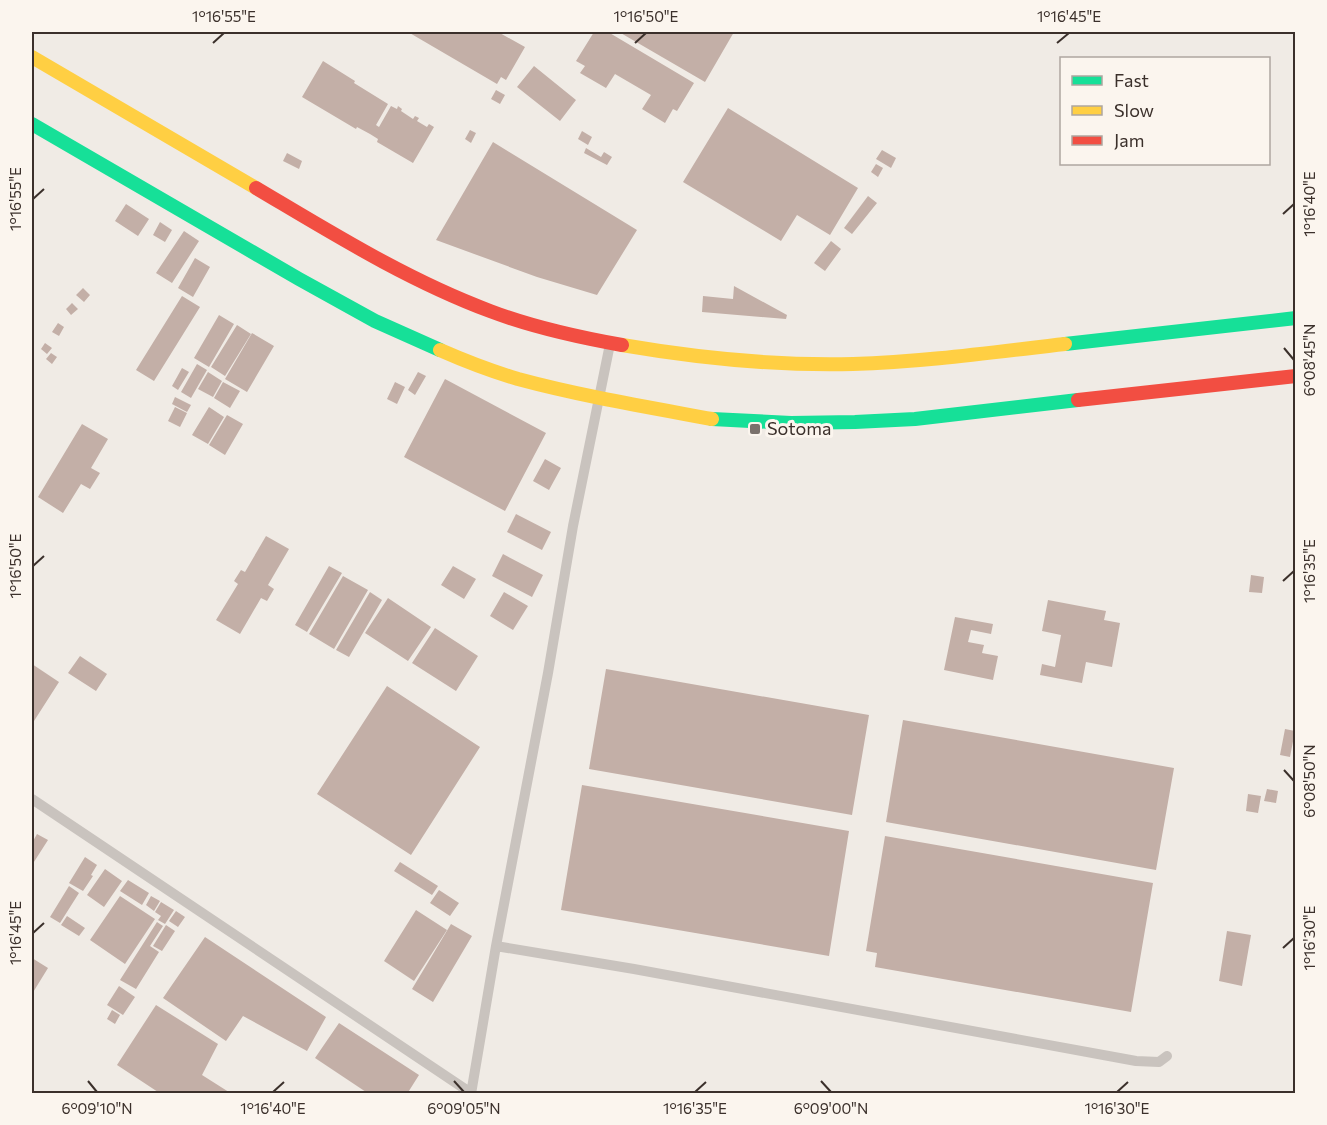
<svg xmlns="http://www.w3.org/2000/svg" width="1327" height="1125" viewBox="0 0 1327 1125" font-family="Commissioner,sans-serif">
	<rect width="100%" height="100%" fill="#f0ebe5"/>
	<!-- building -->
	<path fill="#c3afa7" d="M 408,32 L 498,32 L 525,47 L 506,80 L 501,77 L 497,84 Z
		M 594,32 L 608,32 L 694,83 L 677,111 L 673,109 L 665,123 L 642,109 L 651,95 L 615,74 L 606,88 L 580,73 L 585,66 L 576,61 Z
		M 619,32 L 734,32 L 705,82 Z
		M 323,61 L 355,81 L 354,83 L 388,104 L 376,125 L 379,127 L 391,106 L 397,109 L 398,106 L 402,109 L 401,111 L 413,119 L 415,116 L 419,118 L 417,121 L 427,127 L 429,124 L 434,127 L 413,163 L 377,142 L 378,139 L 370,134 L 357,127 L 356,129 L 302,97 Z
		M 534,66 L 576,100 L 560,121 L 517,87 Z
		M 496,90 L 505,95 L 500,104 L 491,99 Z
		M 728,108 L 858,188 L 830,235 L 797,215 L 781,241 L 683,182 Z
		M 470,130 L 476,133 L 471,143 L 465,139 Z
		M 582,131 L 592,137 L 588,145 L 578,139 Z
		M 493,142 L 637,230 L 597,295 L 537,277 L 436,240 Z
		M 586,148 L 601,157 L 604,152 L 612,157 L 607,165 L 584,153 Z
		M 882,150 L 896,158 L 891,168 L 876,159 Z
		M 287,153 L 302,161 L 299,169 L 283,161 Z
		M 876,164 L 883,168 L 878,177 L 871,172 Z
		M 868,196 L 877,203 L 852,234 L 844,228 Z
		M 126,204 L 149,219 L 138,236 L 115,221 Z
		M 160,222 L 172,230 L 165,242 L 153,235 Z
		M 184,231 L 199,241 L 172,283 L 156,273 Z
		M 831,241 L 841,249 L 825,271 L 814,263 Z
		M 195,258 L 210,267 L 193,297 L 178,288 Z
		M 734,286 L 787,315 L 786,319 L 702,312 L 703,296 L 733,299 Z
		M 83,288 L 90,295 L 84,302 L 76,295 Z
		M 182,296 L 200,307 L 154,381 L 136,370 Z
		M 72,303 L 78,309 L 71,315 L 66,309 Z
		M 219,315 L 234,324 L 209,367 L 194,358 Z
		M 58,323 L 64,327 L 59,336 L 52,332 Z
		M 237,325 L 251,334 L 225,376 L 211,367 Z
		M 252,333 L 274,346 L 247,392 L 225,379 Z
		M 45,343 L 52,348 L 47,354 L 41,349 Z
		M 51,353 L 57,357 L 52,364 L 46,359 Z
		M 197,364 L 207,370 L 191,398 L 181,392 Z
		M 182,368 L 189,372 L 178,390 L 172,386 Z
		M 208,372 L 222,381 L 213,397 L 198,389 Z
		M 418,372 L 426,376 L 415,395 L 408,390 Z
		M 445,379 L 546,433 L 505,511 L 404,457 Z
		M 223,382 L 240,391 L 230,408 L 214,398 Z
		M 395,382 L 405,387 L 397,404 L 387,399 Z
		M 175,397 L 191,405 L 187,412 L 172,404 Z
		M 175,407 L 187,413 L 180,427 L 168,421 Z
		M 209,407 L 224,417 L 208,444 L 192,435 Z
		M 227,415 L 243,424 L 225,455 L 209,445 Z
		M 82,424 L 108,439 L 91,468 L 100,473 L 90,489 L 81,484 L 63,513 L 38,497 Z
		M 545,459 L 561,468 L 549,490 L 533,481 Z
		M 516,514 L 551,532 L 542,550 L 507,532 Z
		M 266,536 L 289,549 L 268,585 L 274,589 L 267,601 L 261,598 L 240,634 L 216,620 L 238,584 L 234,581 L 241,570 L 245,572 Z
		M 503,554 L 543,575 L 532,597 L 492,576 Z
		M 329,566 L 342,573 L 307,632 L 295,625 Z
		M 453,566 L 476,579 L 464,599 L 441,585 Z
		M 1251,575 L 1264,577 L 1262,593 L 1249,592 Z
		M 343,576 L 368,590 L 334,649 L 309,634 Z
		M 370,592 L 382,600 L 349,657 L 336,650 Z
		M 504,592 L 528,606 L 513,630 L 490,616 Z
		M 388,598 L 431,627 L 408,661 L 365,633 Z
		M 1048,600 L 1106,611 L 1104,620 L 1120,623 L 1112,667 L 1086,662 L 1082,683 L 1040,675 L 1042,664 L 1055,667 L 1061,635 L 1042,631 Z
		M 955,617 L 993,624 L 991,634 L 971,630 L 968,642 L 984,645 L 982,653 L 998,656 L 993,680 L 944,670 Z
		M 435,628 L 478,656 L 456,691 L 412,663 Z
		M 80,656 L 107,674 L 96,691 L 68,673 Z
		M 32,664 L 59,682 L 34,721 L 32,719 Z
		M 606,669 L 869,715 L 852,815 L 589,769 Z
		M 387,686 L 480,747 L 411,855 L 317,794 Z
		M 903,720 L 1174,768 L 1156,870 L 886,822 Z
		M 1285,729 L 1295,731 L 1290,757 L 1280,755 Z
		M 582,785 L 849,831 L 829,956 L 561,910 Z
		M 1267,789 L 1278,791 L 1276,803 L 1264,801 Z
		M 1248,794 L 1261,796 L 1258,813 L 1246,811 Z
		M 37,834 L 48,840 L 32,865 L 32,843 Z
		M 885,836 L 1153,883 L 1131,1012 L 875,967 L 877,953 L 866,951 Z
		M 85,857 L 97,865 L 91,875 L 93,876 L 83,891 L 69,883 Z
		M 400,862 L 438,886 L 432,895 L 394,871 Z
		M 105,869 L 122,881 L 104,907 L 87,895 Z
		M 128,880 L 149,893 L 142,905 L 120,891 Z
		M 69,886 L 79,893 L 60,923 L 50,917 Z
		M 439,890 L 459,903 L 450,916 L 430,903 Z
		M 120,896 L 155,919 L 125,964 L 90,940 Z
		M 151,896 L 160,901 L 154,911 L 146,905 Z
		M 161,902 L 174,910 L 165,924 L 158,920 L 161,916 L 155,912 Z
		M 416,910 L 447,930 L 414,981 L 384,961 Z
		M 176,911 L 185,917 L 178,927 L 169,921 Z
		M 67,916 L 85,928 L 79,936 L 61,925 Z
		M 157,922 L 163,926 L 150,946 L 159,952 L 136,989 L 120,980 Z
		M 451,924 L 472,936 L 433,1002 L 412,989 Z
		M 166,925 L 175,931 L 162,951 L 153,946 Z
		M 1227,931 L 1251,935 L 1242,986 L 1219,981 Z
		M 205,937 L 326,1017 L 307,1051 L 243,1016 L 226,1041 L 163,998 Z
		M 32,958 L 48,968 L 32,994 Z
		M 119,986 L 135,997 L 123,1015 L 107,1005 Z
		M 156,1005 L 218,1044 L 202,1075 L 232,1094 L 161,1094 L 117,1065 Z
		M 112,1010 L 120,1015 L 115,1024 L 107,1019 Z
		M 339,1023 L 419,1075 L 407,1094 L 369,1094 L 315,1058 Z"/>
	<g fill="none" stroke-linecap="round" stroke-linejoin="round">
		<!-- street -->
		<path stroke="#c9c3be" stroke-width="10" d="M 32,799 L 471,1093
			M 496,946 L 634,969 L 1136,1061 L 1159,1062 L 1167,1056
			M 471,1094 L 496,946 L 548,673 L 573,526 L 610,344"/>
		<!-- fast -->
		<path stroke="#16e098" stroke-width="14" d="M 32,124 L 299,279 L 375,321 L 440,350
			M 1065,344 L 1296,318
			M 712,419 L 791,423 L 855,422 L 915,419 L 1078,400"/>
		<!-- slow -->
		<path stroke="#ffcf43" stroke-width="14" d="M 32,57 L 256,188
			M 622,345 C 698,358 775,366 853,364 C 924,362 995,352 1065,344
			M 440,350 C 465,361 491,371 518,379 C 581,396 647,407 712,419"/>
		<!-- jam -->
		<path stroke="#f24e42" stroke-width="14" d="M 256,188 C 332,233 407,280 490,311 C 532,327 577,337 622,345
			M 1078,400 L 1296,376"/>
	</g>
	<!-- ticks -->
	<path fill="none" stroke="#3b302b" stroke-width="2" d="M 213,43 L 224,33M 635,43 L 646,33M 1057,43 L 1069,33M 33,199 L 44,189M 1283,214 L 1294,204M 1284,348 L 1294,360M 33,566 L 44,556M 1283,581 L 1294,571M 1284,770 L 1294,781M 33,933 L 44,923M 1283,948 L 1294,938M 88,1081 L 97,1092M 454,1081 L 464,1092M 821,1081 L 831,1092M 273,1092 L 284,1082M 695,1092 L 706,1082M 1117,1092 L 1128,1082"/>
	<!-- markers -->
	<rect fill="#7a716c" stroke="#fbf5ee" stroke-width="2" x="749" y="423" width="12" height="12" rx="3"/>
	<g text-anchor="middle" stroke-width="6" stroke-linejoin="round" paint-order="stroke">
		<!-- poi labels -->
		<g font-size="18" fill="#3b302b" stroke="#fbf5ee" text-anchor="start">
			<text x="767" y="435">Sotoma</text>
		</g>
	</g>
	<!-- border -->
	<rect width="1327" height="1125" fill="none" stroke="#fbf5ee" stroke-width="66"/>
	<!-- legend -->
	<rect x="1060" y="57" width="210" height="108" fill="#fbf5ee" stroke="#aea6a0" stroke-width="1.5"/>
	<rect x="1072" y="76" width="30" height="9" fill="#16e098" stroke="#aea6a0" stroke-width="1.5"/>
	<text x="1114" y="87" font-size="18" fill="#3b302b">Fast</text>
	<rect x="1072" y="106" width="30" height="9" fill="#ffcf43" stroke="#aea6a0" stroke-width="1.5"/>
	<text x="1114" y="117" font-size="18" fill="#3b302b">Slow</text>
	<rect x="1072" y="136" width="30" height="9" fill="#f24e42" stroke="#aea6a0" stroke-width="1.5"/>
	<text x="1114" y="147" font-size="18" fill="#3b302b">Jam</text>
	<rect x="33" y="33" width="1261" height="1059" fill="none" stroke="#3b302b" stroke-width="2"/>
	<g font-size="15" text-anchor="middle" fill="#3b302b">
		<text x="224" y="22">1°16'55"E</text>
		<text x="646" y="22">1°16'50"E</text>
		<text x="1069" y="22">1°16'45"E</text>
		<text transform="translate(16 199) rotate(-90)" y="5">1°16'55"E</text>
		<text transform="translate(1310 204) rotate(-90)" y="5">1°16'40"E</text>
		<text transform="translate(1310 360) rotate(-90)" y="5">6°08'45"N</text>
		<text transform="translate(16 566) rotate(-90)" y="5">1°16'50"E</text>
		<text transform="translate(1310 571) rotate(-90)" y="5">1°16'35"E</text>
		<text transform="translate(1310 781) rotate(-90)" y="5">6°08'50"N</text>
		<text transform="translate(16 933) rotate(-90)" y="5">1°16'45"E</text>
		<text transform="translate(1310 938) rotate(-90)" y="5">1°16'30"E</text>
		<text x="97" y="1114">6°09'10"N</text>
		<text x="273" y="1114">1°16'40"E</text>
		<text x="464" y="1114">6°09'05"N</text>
		<text x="695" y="1114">1°16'35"E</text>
		<text x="831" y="1114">6°09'00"N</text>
		<text x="1117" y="1114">1°16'30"E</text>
	</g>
</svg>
